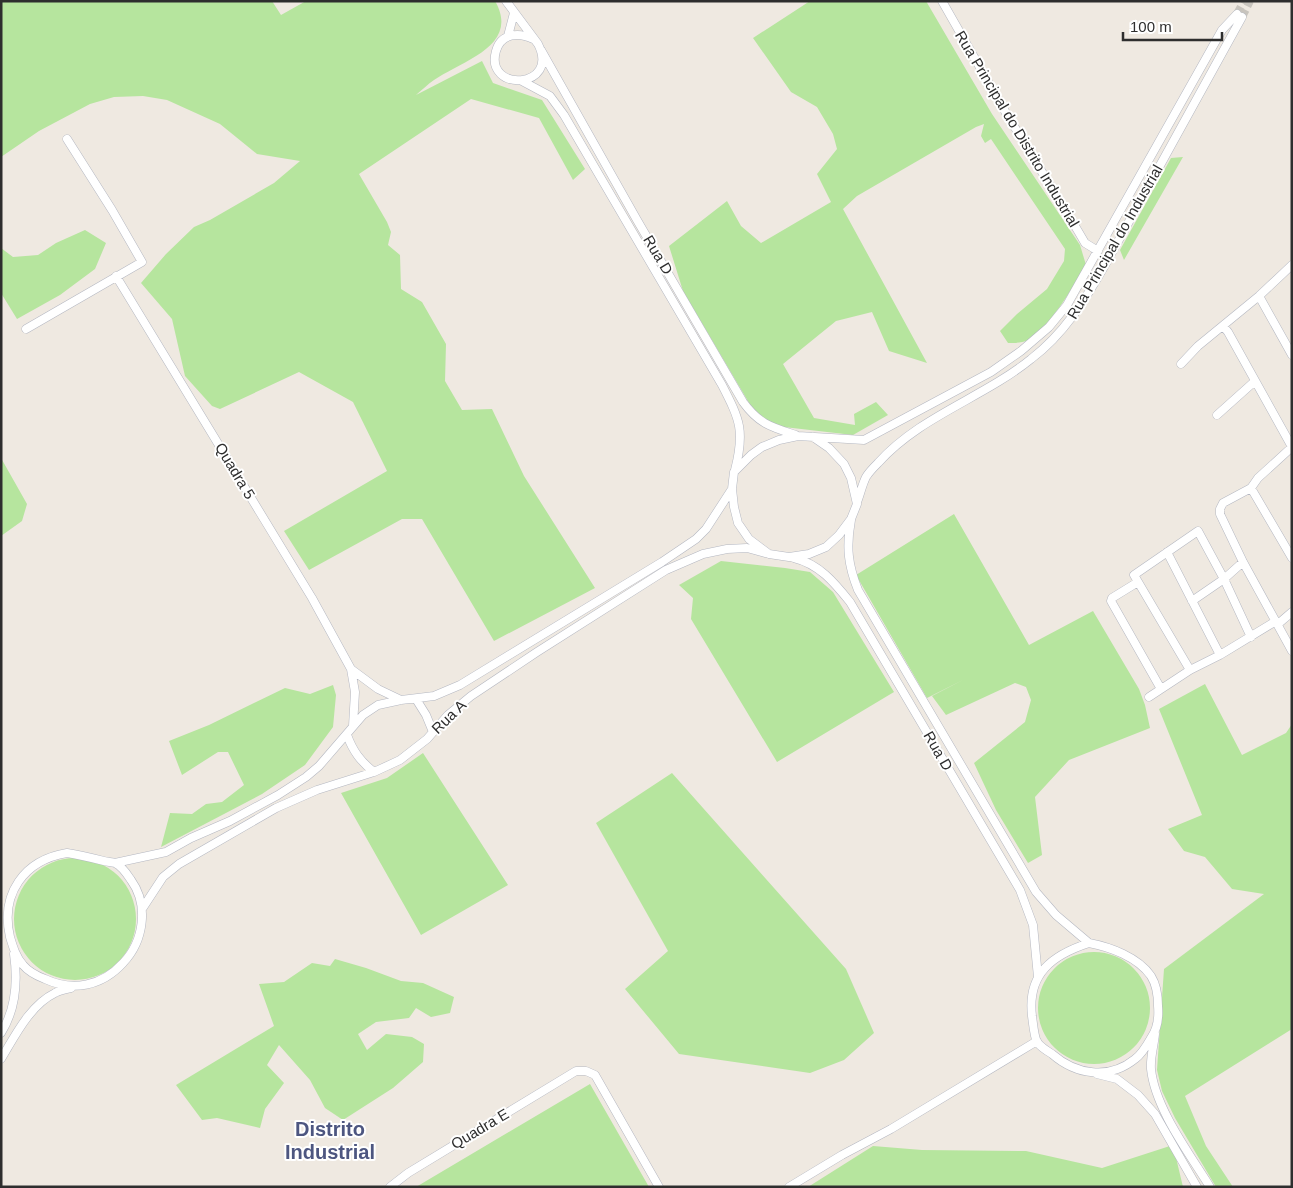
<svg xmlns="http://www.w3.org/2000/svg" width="1293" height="1188" viewBox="0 0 1293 1188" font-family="Arial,sans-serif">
	<rect width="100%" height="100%" fill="#efe9e1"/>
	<!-- green -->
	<path fill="#b6e59e" d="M 1,1 L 272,1 L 281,15 L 306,1 L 495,1 C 521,46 461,61 434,80 C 428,84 422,90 416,95 L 482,61 L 493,83 L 542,100 L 585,169 L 573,180 L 539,118 L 471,99 L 359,174 L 387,222 L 391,232 L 388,245 L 400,255 L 401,289 L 422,302 L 446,344 L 445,381 L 462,410 L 492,409 L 524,476 L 595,588 L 494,641 L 422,519 L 402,519 L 309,570 L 284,531 L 387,471 L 353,402 L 299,372 L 220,409 L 212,406 L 185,376 L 172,319 L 141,283 L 166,254 L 194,227 L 210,220 L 274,183 L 300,161 L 257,154 L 220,124 L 167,100 L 143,96 L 114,97 L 90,104 L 39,131 L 1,157 Z
		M 810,1 L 926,1 L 992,114 L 1080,245 L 1086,265 C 1072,288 1051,326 1028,340 C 1022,343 1014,343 1008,343 L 1000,331 L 1017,314 L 1047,289 L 1064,261 L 1065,249 L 991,139 L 985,143 L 981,136 L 984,124 L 976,127 L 857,196 L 843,209 L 927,363 L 889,351 L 872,312 L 836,321 L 783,364 L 814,418 L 855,425 L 854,414 L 876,402 L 888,415 L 853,435 L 784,427 L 768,422 L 752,408 L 683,291 L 669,246 L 727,201 L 741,226 L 761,243 L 831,202 L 817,174 L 837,149 L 833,134 L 817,107 L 791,92 L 753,38 Z
		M 1183,157 L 1124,260 L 1120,250 L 1171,158 Z
		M 85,230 L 106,243 L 95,269 L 60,295 L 17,319 L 1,293 L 1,248 L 13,257 L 38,255 L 56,243 Z
		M 1,458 L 27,504 L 22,521 L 1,536 Z
		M 954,514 L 1029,645 L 1093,611 L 1139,689 L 1145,705 L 1150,728 L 1069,760 L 1035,797 L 1042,855 L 1028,863 L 996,810 L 974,763 L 1025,722 L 1031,700 L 1026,687 L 1015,683 L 946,715 L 932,696 L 963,680 L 927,698 L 856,575 Z
		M 721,561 L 785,568 L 810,572 L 833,592 L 894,692 L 777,762 L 691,619 L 693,598 L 679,585 Z
		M 1205,684 L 1242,755 L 1286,733 L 1292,724 L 1292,1029 L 1185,1096 L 1206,1146 L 1233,1187 L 1216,1187 L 1175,1118 L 1162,1091 L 1157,1070 L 1164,969 L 1264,894 L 1232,889 L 1205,857 L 1184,851 L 1168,829 L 1202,815 L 1159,709 Z
		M 333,685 L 336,695 L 333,727 L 305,765 L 262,794 L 161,847 L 170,813 L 192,814 L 206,804 L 222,802 L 244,785 L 228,752 L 218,752 L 182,775 L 169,741 L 209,725 L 285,688 L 310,694 Z
		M 423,753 L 508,885 L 421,935 L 341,793 L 387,778 Z
		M 672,773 L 846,969 L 874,1033 L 844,1060 L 810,1073 L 679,1054 L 625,989 L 668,951 L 596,823 Z
		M14 919a61 61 0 1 1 122 0a61 61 0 1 1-122 0Z
		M1038 1008a56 56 0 1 1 112 0a56 56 0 1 1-112 0Z
		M 335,959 L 366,968 L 401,981 L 423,983 L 454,997 L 450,1013 L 431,1017 L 416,1008 L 409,1018 L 376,1022 L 358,1034 L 367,1050 L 386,1034 L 412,1037 L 424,1044 L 423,1062 L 393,1088 L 343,1120 L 325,1108 L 310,1080 L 279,1045 L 267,1065 L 284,1083 L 265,1109 L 260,1128 L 217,1118 L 202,1120 L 176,1085 L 274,1026 L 259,984 L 284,982 L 312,963 L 330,966 Z
		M 590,1084 L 649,1187 L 416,1187 Z
		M 1173,1145 L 1183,1187 L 808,1187 L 873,1146 L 922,1150 L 1026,1151 L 1102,1168 Z"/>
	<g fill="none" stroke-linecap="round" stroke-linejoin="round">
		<!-- street-tunnel -->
		<path stroke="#c8c4bd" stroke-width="8" stroke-dasharray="8 4" stroke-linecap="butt" d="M 1237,14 L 1244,1
			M 1242,17 L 1250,1"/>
		<defs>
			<path id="street" d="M 506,1 L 538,44 C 561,89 484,93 496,51 C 501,33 519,32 533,39
				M 942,1 L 1006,113 L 1078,231 L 1085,243 L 1098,251
				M 508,36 L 514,13
				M 541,50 L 637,220 L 743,402 C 759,424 771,427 796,435
				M 522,81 L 550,96 L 564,115 L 722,385 C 740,420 745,431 735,470
				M 116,276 L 312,598 L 351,669 L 355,692 L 353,726
				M 1259,296 L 1292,355
				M 1223,326 L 1228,332 L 1292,447 L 1258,478 L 1251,488 L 1223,503 L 1220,509 L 1220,514 L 1243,562 L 1292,651
				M 26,329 L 142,262 L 112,210 L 67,139
				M 1181,364 L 1198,346 L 1259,296 L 1292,265
				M 1217,415 L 1255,381
				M 813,437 L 829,448 L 844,464 L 851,478 L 857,504 L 851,519 L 839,535 L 826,547 L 809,554 L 789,557 L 769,554 L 749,539 L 738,523 L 734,507 L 732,489 L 734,472 L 751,455 L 762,447 L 779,440 L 798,436 L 864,440 L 991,372 L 1021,351 L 1049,327 L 1067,305 L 1222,30 L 1237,14
				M 1251,488 L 1292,558
				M 857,502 C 860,495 862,485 866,477 C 869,472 874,467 878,463 C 920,416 983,398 1031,359 C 1064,334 1085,300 1105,265 L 1242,17
				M 851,520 C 846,547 848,565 858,590 L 1036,892 L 1056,915 L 1089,943
				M 1167,552 L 1220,655
				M 794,558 C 819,564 834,582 850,602 L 1020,890 L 1033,925 L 1038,977
				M 1138,582 L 1112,598 L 1111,601 L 1161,689
				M 1192,601 L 1224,579 L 1243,562
				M 1278,624 L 1292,612
				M 351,669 L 378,689 L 401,700
				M 1190,670 L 1134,575 L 1198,531 L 1224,579 L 1251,637
				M 1149,697 L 1190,670 L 1220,655 L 1276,621
				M 416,699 L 426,715 L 433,732
				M 347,735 C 353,751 360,761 374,772
				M 67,853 C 80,855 92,858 104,861 C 108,862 112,862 115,863 C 122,866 127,874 131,880 C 149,905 144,941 123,963 C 102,986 73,992 45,979 C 37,976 28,971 23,965 C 16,957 13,947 10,937 C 0,894 24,860 67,853 Z
				M 115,863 L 166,852 L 191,838 L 230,821 L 278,795 L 306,777 L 319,766 L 363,715 L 378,705 L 401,700 L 434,696 L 460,685 L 662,562 L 696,539 L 706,529 L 732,489
				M 142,909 L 163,877 L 179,864 L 276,808 L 317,790 L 374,772 L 400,760 L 427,739 L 448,715 L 471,696 L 537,652 L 666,570 L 703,554 L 727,549 L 747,548 L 765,553
				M 1089,943 C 1110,947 1138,957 1151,976 C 1156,984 1158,996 1158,1006 C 1159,1017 1158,1028 1151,1038 C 1147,1045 1142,1054 1135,1059 C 1109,1080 1076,1075 1052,1054 C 1047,1051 1040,1046 1037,1042 C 1034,1036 1033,1023 1032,1016 C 1027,974 1052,955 1089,943 Z
				M 1,1033 C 16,1009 18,982 14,954
				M 1155,1034 C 1154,1045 1150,1058 1151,1069 C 1155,1108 1189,1153 1210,1187
				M 1,1059 C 15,1036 30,1005 55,993 C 60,990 66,989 71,988
				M 1097,1074 L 1117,1079 L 1138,1095 L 1155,1114 L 1197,1187
				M 390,1187 L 408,1173 L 576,1071 L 586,1071 L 595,1075 L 659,1187
				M 789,1187 L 842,1155 L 891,1129 L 1037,1041"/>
		</defs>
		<!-- street casing -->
		<use href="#street" stroke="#b4b7c1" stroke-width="9"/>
		<!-- street -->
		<use href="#street" stroke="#fff" stroke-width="8"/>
	</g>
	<g text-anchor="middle" stroke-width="4" stroke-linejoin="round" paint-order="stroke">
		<!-- street labels -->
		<g font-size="15" fill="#2e2e2e" stroke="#fff">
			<text transform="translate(1017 129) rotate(59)" y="5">Rua Principal do Distrito Industrial</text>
			<text transform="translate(1115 242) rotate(-60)" y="5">Rua Principal do Industrial</text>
			<text transform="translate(658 255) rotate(59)" y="5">Rua D</text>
			<text transform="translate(235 471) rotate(59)" y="5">Quadra 5</text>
			<text transform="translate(449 717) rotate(-44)" y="5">Rua A</text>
			<text transform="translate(938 751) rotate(60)" y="5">Rua D</text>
			<text transform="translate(480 1129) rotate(-31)" y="5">Quadra E</text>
		</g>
		<!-- district labels -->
		<g font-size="20" font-weight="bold" fill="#4d5680" stroke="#fff">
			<text x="330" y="1136">Distrito<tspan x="330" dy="23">Industrial</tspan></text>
		</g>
	</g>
	<!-- border -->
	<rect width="1293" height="1188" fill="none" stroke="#2e2e2e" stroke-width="5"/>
	<!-- scale -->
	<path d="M1123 32v8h99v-8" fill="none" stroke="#2e2e2e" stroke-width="2.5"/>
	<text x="1130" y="32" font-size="15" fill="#2e2e2e" stroke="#ffffff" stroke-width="4" paint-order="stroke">100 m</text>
</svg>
